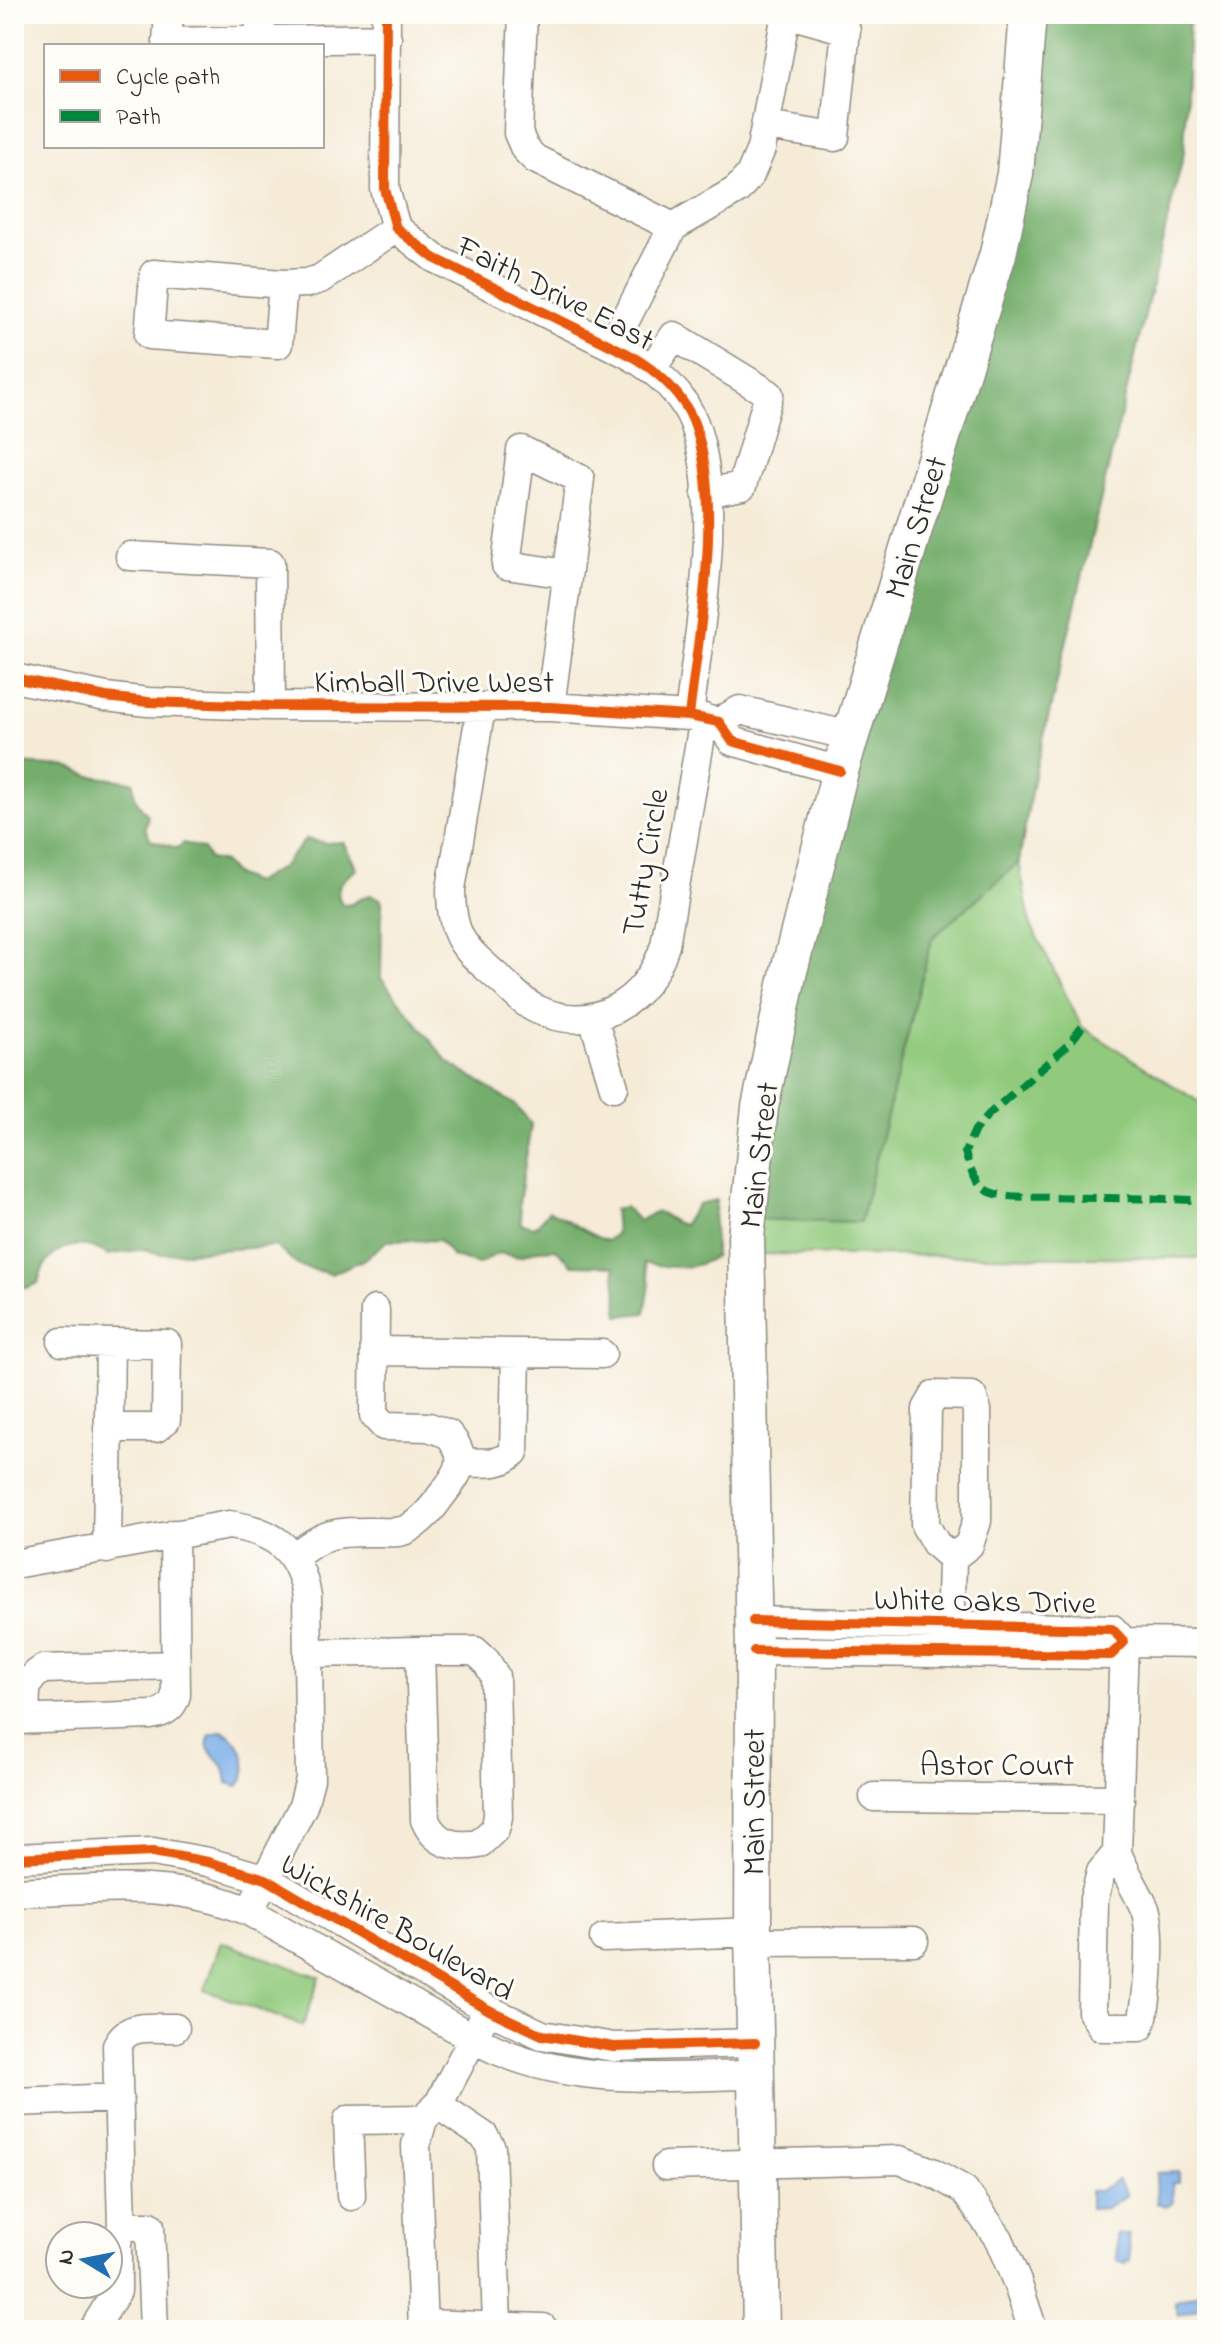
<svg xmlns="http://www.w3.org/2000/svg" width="1221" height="2344" viewBox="0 0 1221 2344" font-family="'Indie Flower',sans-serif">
	<rect width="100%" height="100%" fill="#fdfcf7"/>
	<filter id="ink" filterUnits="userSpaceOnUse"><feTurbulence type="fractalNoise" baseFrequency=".0125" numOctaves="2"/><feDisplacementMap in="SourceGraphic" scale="16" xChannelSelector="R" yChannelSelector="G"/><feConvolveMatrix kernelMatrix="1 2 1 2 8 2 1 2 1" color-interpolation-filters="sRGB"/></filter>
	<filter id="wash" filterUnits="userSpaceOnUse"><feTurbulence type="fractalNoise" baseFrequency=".006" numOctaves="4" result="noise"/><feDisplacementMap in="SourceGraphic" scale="32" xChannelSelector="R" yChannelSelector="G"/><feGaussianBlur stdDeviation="1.8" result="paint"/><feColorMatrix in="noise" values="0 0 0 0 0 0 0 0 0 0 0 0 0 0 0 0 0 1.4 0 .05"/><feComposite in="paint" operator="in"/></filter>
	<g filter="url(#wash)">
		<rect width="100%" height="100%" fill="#f5ebd7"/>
		<!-- green -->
		<path fill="#91ca7d" stroke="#5e7a54" stroke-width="2" d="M 1019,862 L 1030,923 L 1082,1027 L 1207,1107 L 1207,1258 L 747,1254 L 748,1219 L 860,1222 L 932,938 Z
			M 221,1942 L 320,1977 L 303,2026 L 204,1990 Z"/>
		<!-- forest -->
		<path fill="#74ae6c" stroke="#506c4c" stroke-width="2" d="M 1028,14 L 1189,14 L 1184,152 L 1033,781 L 1019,862 L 932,938 L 860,1222 L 748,1219 L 760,1107 L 998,254 Z
			M 17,764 L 67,767 L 91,776 L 134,782 C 133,797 137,804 148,815 L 145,828 L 151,840 L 177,848 L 184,843 L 203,849 L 209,859 L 223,862 L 235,875 L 254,883 L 282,867 L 306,839 L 326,843 L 343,842 L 357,869 C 343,880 332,886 342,904 L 349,905 C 362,899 369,889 382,901 L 381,978 L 448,1062 L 517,1106 L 531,1124 L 519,1204 L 521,1224 L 535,1227 L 549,1211 C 570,1220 585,1234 607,1241 L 616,1233 L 614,1209 L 625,1207 L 639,1221 C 668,1203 657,1218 683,1225 L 698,1204 L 716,1200 L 714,1223 L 715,1256 C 694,1272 668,1267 644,1263 L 650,1284 L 645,1313 L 619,1316 L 614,1266 L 572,1265 L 556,1249 L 538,1250 L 520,1257 L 498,1253 L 479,1264 L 453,1257 L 439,1240 L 387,1241 L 363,1260 L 331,1274 L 299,1266 L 275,1246 L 160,1254 L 144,1249 L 108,1255 C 78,1235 46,1248 38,1283 L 26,1288 L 14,1286 L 14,779 Z"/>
		<!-- water -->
		<path fill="#7bafe8" stroke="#536d8a" stroke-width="2" d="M 222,1731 C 242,1739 254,1770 238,1786 L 227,1783 C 226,1776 226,1769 221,1763 C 213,1752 203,1751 210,1735 Z
			M 1179,2172 L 1179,2183 L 1172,2183 L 1173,2202 L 1166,2206 L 1157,2203 L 1156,2173 Z
			M 1118,2180 L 1127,2195 L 1106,2208 L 1090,2209 L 1090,2191 L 1100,2191 Z
			M 1116,2234 L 1129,2234 L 1130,2261 L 1126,2261 L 1126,2264 L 1117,2261 Z
			M 1200,2293 L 1205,2305 L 1178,2315 L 1174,2302 Z"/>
	</g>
	<g filter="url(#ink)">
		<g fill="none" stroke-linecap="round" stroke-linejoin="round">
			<defs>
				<path id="minor" d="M 169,14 L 167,42 L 387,38
					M 258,14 L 262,41
					M 386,14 L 385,189 L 396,228 L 434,258 L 628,354 C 656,370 682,392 694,423 C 724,506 699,629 689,716
					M 523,14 L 518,133 L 525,149 L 535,159 L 673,227
					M 766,126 L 835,137 L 846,30 L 790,14
					M 283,284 L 154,274 L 149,335 L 278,344 L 283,284 L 307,283 L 320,279 L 396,228
					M 612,346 L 673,227 L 737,190 L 750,175 L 761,149 L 786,14
					M 652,368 L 674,336 L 769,394 L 742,486 L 706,493
					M 130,556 L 270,563 L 271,706
					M 14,678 L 106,697 L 148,702 L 271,706 L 550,707 L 689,716 L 719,722 L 732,741 L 840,771
					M 550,707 L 580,479 L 521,450 L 506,565 L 567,574
					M 481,708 L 451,889 C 451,941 466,949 502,981 C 512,990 523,1003 536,1009 C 593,1036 648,1002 665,945 L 704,718
					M 719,722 L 740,710 L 851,736
					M 593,1018 L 614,1087
					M 62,1342 L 167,1344 L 166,1420 L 156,1428 L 108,1428
					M 375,1351 L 602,1354
					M 460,1462 C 479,1462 501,1467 514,1452 L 516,1353
					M 107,1549 L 110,1343
					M 294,1557 C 327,1530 338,1532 379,1532 C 390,1532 400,1534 409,1528 C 420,1522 429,1512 436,1503 C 452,1479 475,1464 448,1434 L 429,1427 L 384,1426 L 374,1415 L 375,1310
					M 14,1564 L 229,1525 C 275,1531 299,1550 307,1596 L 310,1779 L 303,1806 L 257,1896
					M 753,1621 L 1112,1629 L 1124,1642 L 1111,1655 L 754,1651
					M 950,1645 L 952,1558 L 936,1544 L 925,1525 L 927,1409 L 935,1395 L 972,1396 L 977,1410 L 977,1521 L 969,1545 L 952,1558
					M 308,1653 L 420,1651 L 425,1820 C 435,1844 455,1848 479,1844 L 495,1829 L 498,1817 L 495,1676 L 486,1661 L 475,1651 L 420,1651
					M 14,1720 L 151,1715 C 164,1713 173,1707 176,1695 L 174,1534
					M 26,1720 C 26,1697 21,1682 43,1669 L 175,1665
					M 874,1797 L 1120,1799
					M 1117,1853 L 1101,1872 L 1094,1899 L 1092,2012 L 1102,2027 L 1140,2027 C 1148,2007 1153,1930 1145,1909 C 1137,1891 1125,1872 1117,1853 L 1124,1642 L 1207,1643
					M 14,1858 L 153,1852 L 208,1862 L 266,1879 L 489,2010 L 542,2035 L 614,2047 L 755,2043
					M 14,1892 C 94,1890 175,1878 250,1912 L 482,2043 C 567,2087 664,2076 755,2075
					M 604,1938 L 753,1932
					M 753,1942 L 914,1941
					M 14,2102 L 119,2098
					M 438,2105 L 484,2136 L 491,2148 L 497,2326
					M 666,2166 L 900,2160 L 932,2172 L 964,2190 L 999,2239 L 1017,2282 L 1033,2330
					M 351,2196 L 348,2120 L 423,2119
					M 122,2226 L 150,2226 L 154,2330
					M 423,2324 L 543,2328
					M 93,2330 L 117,2291 L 117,2242 L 122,2226 L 117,2046 C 127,2022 152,2029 175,2028
					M 423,2330 L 416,2145 L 423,2119 L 438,2105 L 482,2021"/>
				<path id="major" d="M 761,2330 L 753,1932 L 754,1651 L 746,1237 L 760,1107 L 789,971 L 840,771 L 998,254 L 1015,174 L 1028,14"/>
			</defs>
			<!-- minor casing -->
			<use href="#minor" stroke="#908b81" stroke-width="31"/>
			<!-- major casing -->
			<use href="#major" stroke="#908b81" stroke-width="39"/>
			<!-- minor -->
			<use href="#minor" stroke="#fff" stroke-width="28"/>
			<!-- major -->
			<use href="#major" stroke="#fff" stroke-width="36"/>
			<!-- quiet -->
			<path stroke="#00873e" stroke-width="8" stroke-dasharray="16 8" stroke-linecap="butt" d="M 1082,1027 L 1069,1044 L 988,1115 L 975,1130 L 965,1152 C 969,1166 975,1186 990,1192 C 1008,1199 1033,1196 1052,1197 C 1104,1199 1155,1197 1207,1201"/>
			<defs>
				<path id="cycleway" d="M 386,14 L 385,189 L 396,228 L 434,258 L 628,354 C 656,370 682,392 694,423 C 724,506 699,629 689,716
					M 14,678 L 106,697 L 148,702 L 271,706 L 550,707 L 689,716 L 719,722 L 732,741 L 840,771
					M 753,1621 L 1112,1629 L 1124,1642 L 1111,1655 L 754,1651
					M 14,1858 L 153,1852 L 208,1862 L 266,1879 L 489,2010 L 542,2035 L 614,2047 L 755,2043"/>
			</defs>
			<!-- cycleway casing -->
			<use href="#cycleway" stroke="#fdfcf7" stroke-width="15"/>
			<!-- cycleway -->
			<use href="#cycleway" stroke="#e8590c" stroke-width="10"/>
		</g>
	</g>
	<g text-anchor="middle" stroke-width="6" stroke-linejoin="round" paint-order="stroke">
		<!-- street labels -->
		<g font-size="32" fill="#2b2b2b" stroke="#fdfcf7">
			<text transform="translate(556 292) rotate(27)" y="11">Faith Drive East</text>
			<text transform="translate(915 527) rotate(-73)" y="11">Main Street</text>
			<text x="434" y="692">Kimball Drive West</text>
			<text transform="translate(644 862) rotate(-80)" y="11">Tutty Circle</text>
			<text transform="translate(758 1155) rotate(-83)" y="11">Main Street</text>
			<text transform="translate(985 1600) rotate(1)" y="11">White Oaks Drive</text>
			<text x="997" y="1775">Astor Court</text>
			<text transform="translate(753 1802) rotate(-90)" y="11">Main Street</text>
			<text transform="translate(398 1926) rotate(30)" y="11">Wickshire Boulevard</text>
		</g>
	</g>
	<!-- margin -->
	<rect width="1221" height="2344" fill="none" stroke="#fdfcf7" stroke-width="48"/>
	<!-- legend -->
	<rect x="44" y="44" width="280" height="104" fill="#fdfcf7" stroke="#a9a8a5" stroke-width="2"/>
	<rect x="60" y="70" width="40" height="12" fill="#e8590c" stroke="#a9a8a5" stroke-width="2"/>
	<text x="116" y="84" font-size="24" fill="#2b2b2b">Cycle path</text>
	<rect x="60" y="110" width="40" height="12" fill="#00873e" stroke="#a9a8a5" stroke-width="2"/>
	<text x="116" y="124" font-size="24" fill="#2b2b2b">Path</text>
	<!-- north arrow -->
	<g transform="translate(84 2260) rotate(280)"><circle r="38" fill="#fdfcf7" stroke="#a9a8a5" stroke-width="2"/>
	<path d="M0-6L14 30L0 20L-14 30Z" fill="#1f6fb2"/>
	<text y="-12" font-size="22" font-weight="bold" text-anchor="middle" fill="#2b2b2b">N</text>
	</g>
</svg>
